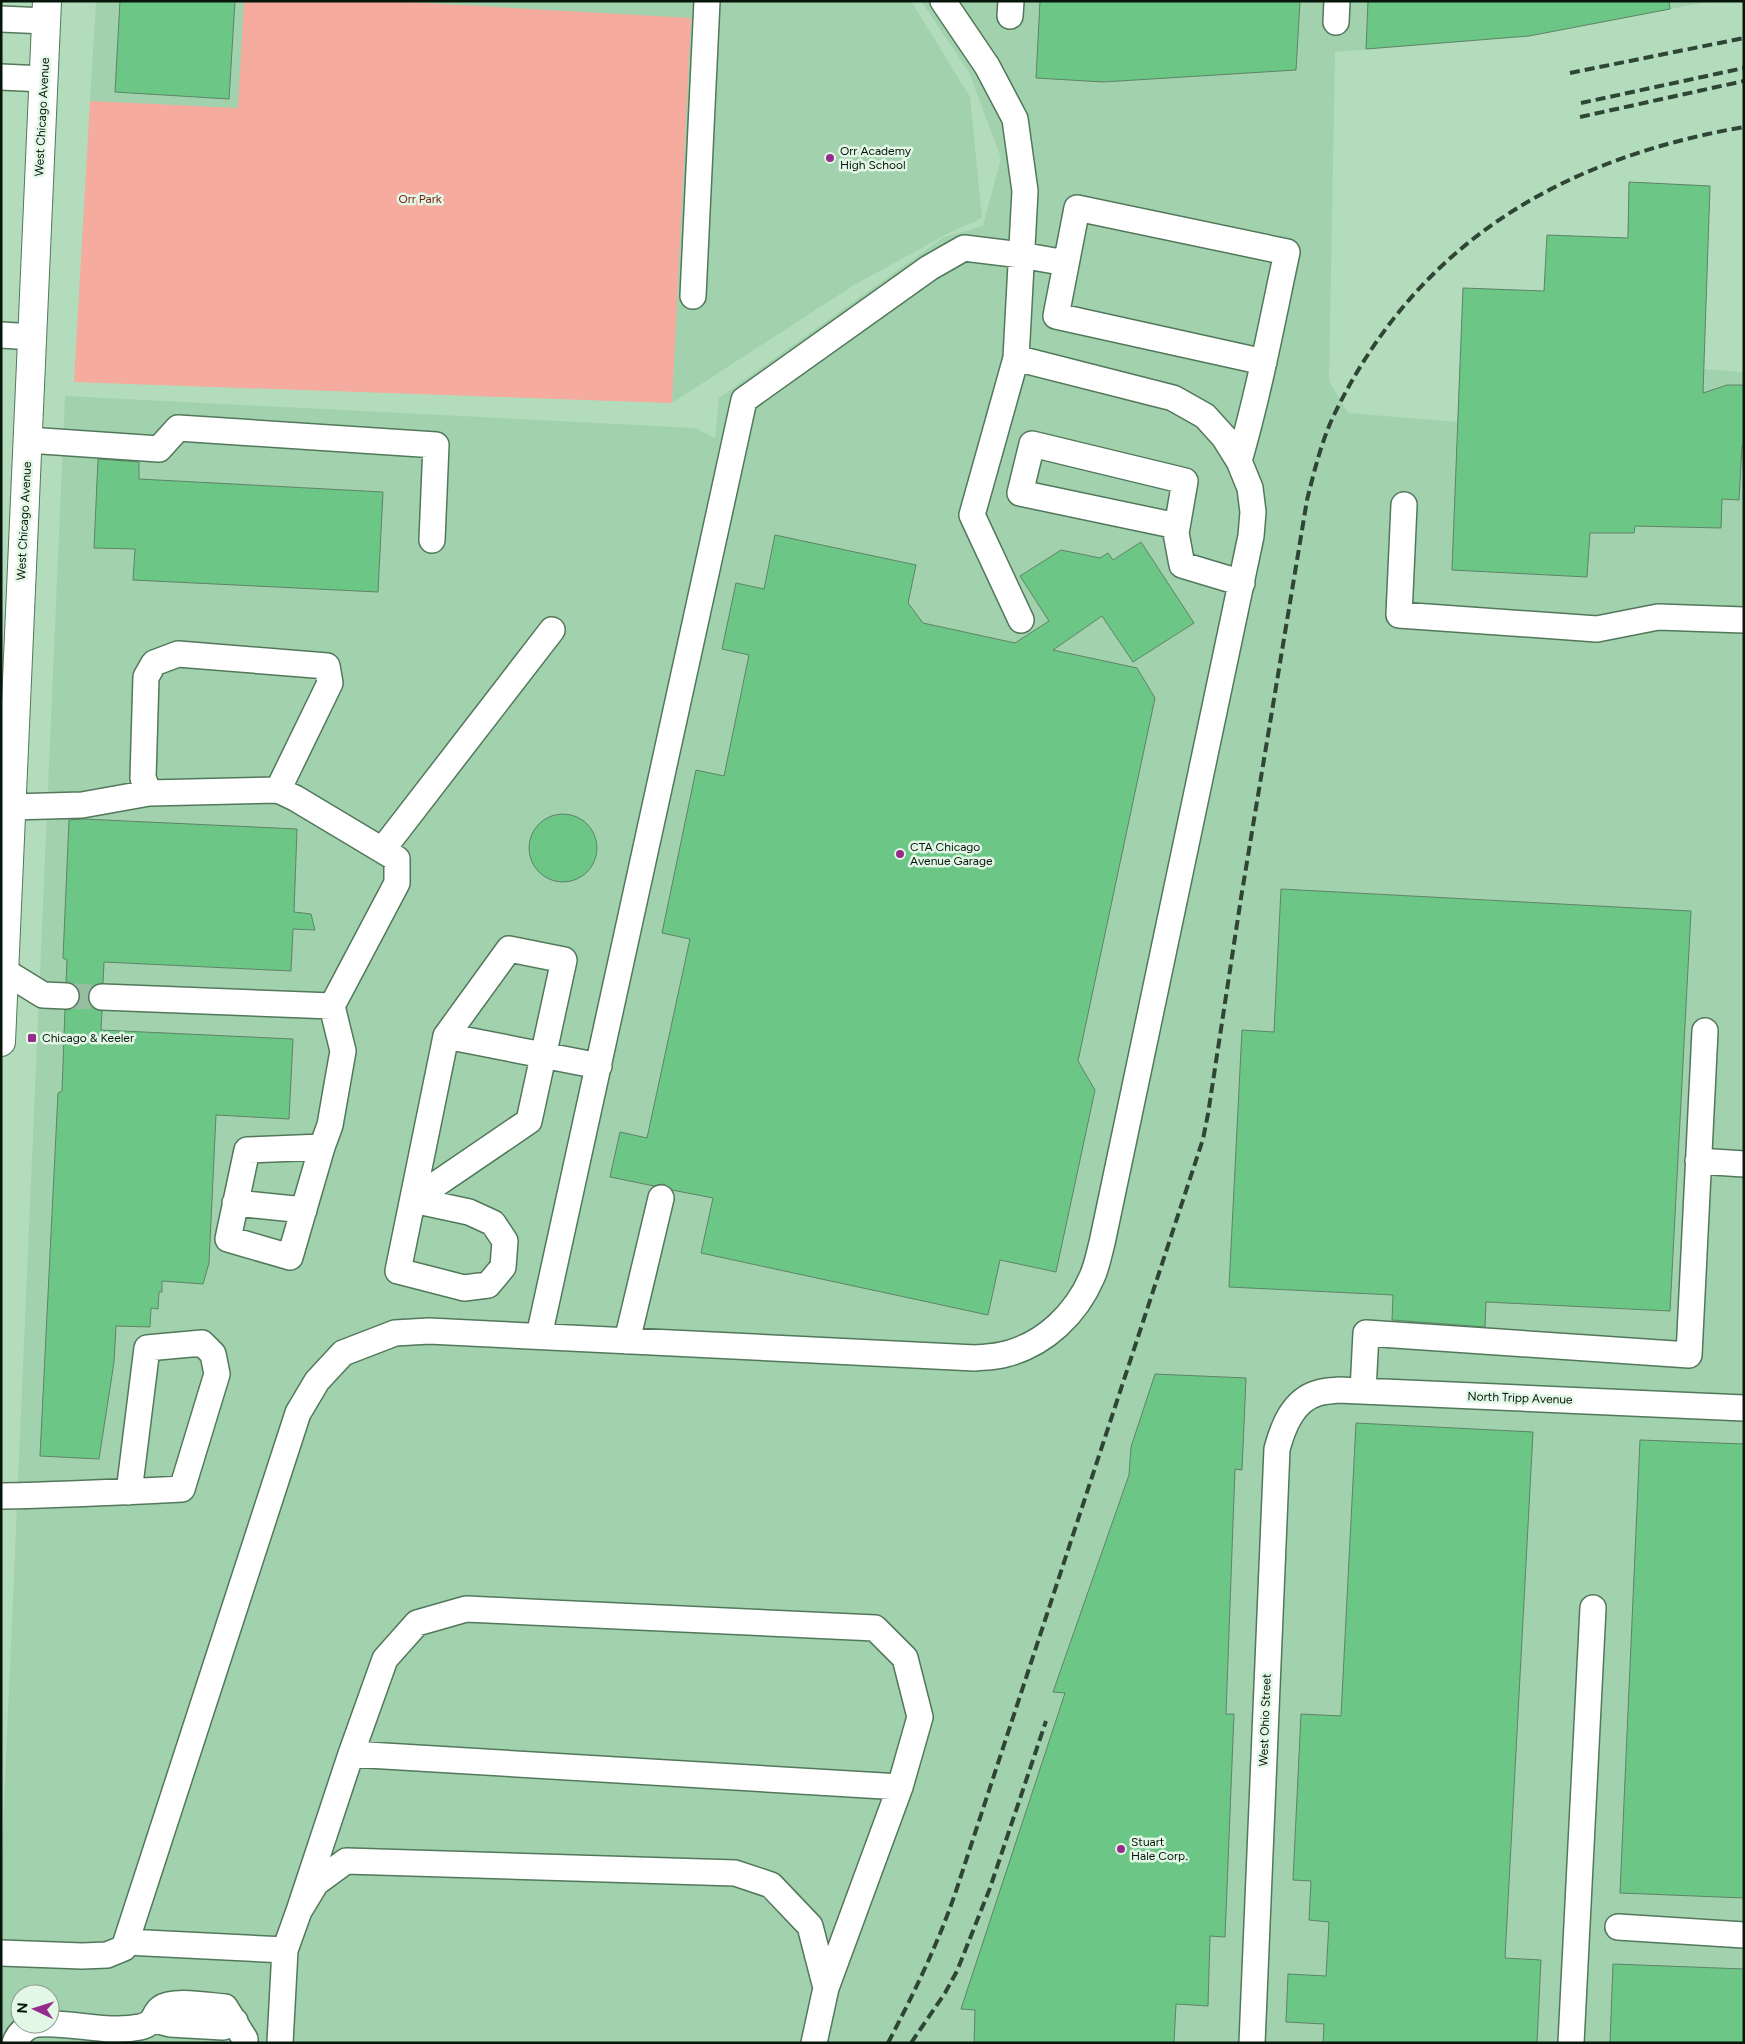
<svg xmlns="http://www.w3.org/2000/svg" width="1745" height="2044" viewBox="0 0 1745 2044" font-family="Figtree,sans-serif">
	<rect width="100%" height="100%" fill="#b2dcbb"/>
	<!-- built -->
	<path fill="#a2d1ad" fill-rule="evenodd" d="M 96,1 L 244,1 L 239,108 L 90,101 Z
		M 390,1 L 911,1 L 970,97 L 982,218 L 949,233 L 854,285 L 672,403 L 690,18 Z
		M 921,1 L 1712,1 L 1529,36 L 1335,52 L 1329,381 L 1348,413 L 1457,422 L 1463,288 L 1544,291 L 1547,235 L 1627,238 L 1629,182 L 1710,186 L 1703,369 L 1744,372 L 1744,2043 L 1,2043 L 1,1876 L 65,396 L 695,428 L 715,438 L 719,398 L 944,237 L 983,226 L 1001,158 L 969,72 ZM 20,1994 L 50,1994 L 50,2024 L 20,2024 Z"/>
	<!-- green -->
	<path fill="#f5ab9d" d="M 244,1 L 390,1 L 691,18 L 672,403 L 74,382 L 90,101 L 238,108 Z"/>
	<!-- building -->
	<path fill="#6cc685" stroke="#5e8467" d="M 120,1 L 235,1 L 229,99 L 115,92 Z
		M 1040,1 L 1300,1 L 1296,70 L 1103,82 L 1036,78 Z
		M 1368,1 L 1669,1 L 1670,9 L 1529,36 L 1366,49 Z
		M 1629,182 L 1710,186 L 1703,393 L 1727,385 L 1744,385 L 1744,446 L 1742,446 L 1739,500 L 1722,499 L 1721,528 L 1635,526 L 1634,533 L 1590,533 L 1587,577 L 1452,570 L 1463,288 L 1544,291 L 1547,235 L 1628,238 Z
		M 98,459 L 139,462 L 139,479 L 383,492 L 378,592 L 133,580 L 135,549 L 94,548 Z
		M 775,535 L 916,565 L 908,603 L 923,623 L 1015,643 L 1049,621 L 1020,576 L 1061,550 L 1100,558 L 1108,553 L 1113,560 L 1141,542 L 1194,623 L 1133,662 L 1102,616 L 1053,650 L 1137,668 L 1155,698 L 1078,1061 L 1095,1090 L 1056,1272 L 1000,1260 L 988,1315 L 701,1253 L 713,1198 L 672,1190 L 664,1184 L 654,1186 L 610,1177 L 620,1132 L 647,1138 L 690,939 L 662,933 L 696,770 L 724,776 L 749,655 L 722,649 L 736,583 L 764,589 Z
		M529 848a34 34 0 1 1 68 0a34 34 0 1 1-68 0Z
		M 83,819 L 297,829 L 294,912 L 311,914 L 315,930 L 293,929 L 291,971 L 104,962 L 103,983 L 95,985 L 90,990 L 88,997 L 90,1004 L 95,1009 L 102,1011 L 101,1030 L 293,1039 L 289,1119 L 216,1115 L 209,1263 L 203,1284 L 162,1281 L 162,1292 L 159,1292 L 158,1309 L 151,1308 L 150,1327 L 116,1326 L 114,1362 L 99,1459 L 40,1456 L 58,1093 L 62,1091 L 65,1010 L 73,1008 L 78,1004 L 80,997 L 78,989 L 73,984 L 66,982 L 67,960 L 63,958 L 69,820 Z
		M 1281,889 L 1691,911 L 1670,1311 L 1486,1302 L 1485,1327 L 1392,1320 L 1393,1295 L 1229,1287 L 1242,1030 L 1274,1032 Z
		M 1155,1374 L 1246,1378 L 1242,1470 L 1235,1469 L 1226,1714 L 1234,1714 L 1225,1937 L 1210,1936 L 1208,2006 L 1176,2004 L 1174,2043 L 974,2043 L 975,2010 L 961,2009 L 1065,1693 L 1053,1692 L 1129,1475 L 1131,1447 Z
		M 1356,1423 L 1533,1432 L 1505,1958 L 1541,1960 L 1537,2043 L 1323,2043 L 1324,2024 L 1286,2022 L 1288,1974 L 1326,1976 L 1329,1922 L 1309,1920 L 1311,1881 L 1293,1880 L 1301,1714 L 1341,1716 Z
		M 1640,1440 L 1744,1444 L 1744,1898 L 1620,1893 Z
		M 1613,1964 L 1744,1969 L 1744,2043 L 1610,2043 Z"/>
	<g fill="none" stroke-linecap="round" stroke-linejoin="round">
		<!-- minor-tunnel -->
		<path stroke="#98bea1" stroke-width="25" stroke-dasharray="25 12" stroke-linecap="butt" d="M 66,996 L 102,997"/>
		<defs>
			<path id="minor" d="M 943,1 L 987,66 L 1015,119 L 1025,191 L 1016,358 L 972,515 L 1021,620
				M 1010,16 L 1011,1
				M 1,19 L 46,21
				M 1336,22 L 1337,1
				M 1,77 L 44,79
				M 693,296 L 707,1
				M 1,335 L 33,337
				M 28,440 L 159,449 L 178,428 L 436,445 L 432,540
				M 1239,461 C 1259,392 1272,322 1287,252 L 1077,208 L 1056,316 L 1264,362
				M 1404,505 L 1399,615 L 1597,629 L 1658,617 L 1744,620
				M 1177,526 L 1020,493 L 1032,444 L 1185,481 L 1176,533 L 1182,565 L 1242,583
				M 149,793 L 143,778 L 146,677 L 154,663 L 178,654 L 327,666 L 330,683 L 278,790
				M 12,807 L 82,805 L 149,793 L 278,790 L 295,798 L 397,859 L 397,883 L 332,1006 L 343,1051 L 330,1125 L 322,1147 L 290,1257 L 228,1239 L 247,1150 L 322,1147
				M 383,849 L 552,630
				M 1,970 L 4,971 L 43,995 L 66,996
				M 102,997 L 332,1006
				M 1698,1161 L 1744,1164
				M 413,1200 L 469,1212 L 493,1223 L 505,1241 L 503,1267 L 488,1285 L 464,1288 L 398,1271 L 446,1036 L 599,1066
				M 413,1200 L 529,1121 L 564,960 L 509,949 L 446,1036
				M 235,1203 L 304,1210
				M 539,1336 L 744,400 L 929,268 L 964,248 L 1021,255 L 1066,263
				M 627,1341 L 661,1198
				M 1363,1391 L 1366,1333 L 1689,1355 L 1705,1031
				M 1,1496 C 62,1495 122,1492 182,1489 L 217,1374 L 213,1354 L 202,1343 L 147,1348 L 129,1492
				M 351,1754 L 900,1787
				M 299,1911 L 351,1754 L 385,1659 L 417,1623 L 466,1609 L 875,1628 L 905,1658 L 920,1717 L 900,1787 L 826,1988
				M 1618,1927 L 1744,1935
				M 126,1942 L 285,1950 L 280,2043
				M 285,1950 L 299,1911 L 316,1883 L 346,1861 L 735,1873 L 771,1885 L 810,1926 L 826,1988 L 814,2043
				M 1,1953 L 82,1956 L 107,1955 L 124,1948 L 298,1413 L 317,1381 L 343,1353 L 395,1333 L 429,1331 L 975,1358 C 985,1357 996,1357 1006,1354 C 1045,1344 1076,1314 1092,1277 C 1097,1266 1099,1254 1102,1243 L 1251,536 L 1253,512 L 1250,488 L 1239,461 L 1224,437 L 1205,416 L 1173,398 L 1016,358
				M 155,2020 L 170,2024 L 223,2027 L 235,2021
				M 15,2043 C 18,2034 27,2025 37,2024 C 70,2021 107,2034 140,2027 C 157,2023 153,2013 161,2008 C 173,1999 210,2006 225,2007 L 245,2039 L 245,2043
				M 1252,2043 L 1277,1449 C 1283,1427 1293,1400 1318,1393 C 1324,1391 1331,1391 1338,1390 L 1744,1408
				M 1571,2043 L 1593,1608"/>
			<path id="major" d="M 1,1042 L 47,1"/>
		</defs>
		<!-- minor casing -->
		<use href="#minor" stroke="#52785b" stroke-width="28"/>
		<!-- major casing -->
		<use href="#major" stroke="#52785b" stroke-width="30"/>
		<!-- minor -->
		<use href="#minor" stroke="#fff" stroke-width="25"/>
		<!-- major -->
		<use href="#major" stroke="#fff" stroke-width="28"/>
		<!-- rail -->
		<path stroke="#2f4535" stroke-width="4" stroke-dasharray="10 5" stroke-linecap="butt" d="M 1570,73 L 1744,38
			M 1581,103 L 1744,68
			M 1580,117 L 1744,81
			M 888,2043 C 914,1993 938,1944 956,1891 L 1203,1139 L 1208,1114 L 1241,898 L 1307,500 C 1314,472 1321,443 1333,417 C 1416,244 1559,159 1744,127
			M 911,2043 L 945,1993 L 957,1971 L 990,1888 L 1046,1721"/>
	</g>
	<!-- markers -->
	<g fill="#962b8e" stroke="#e2f7e6" stroke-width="2">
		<circle cx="830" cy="158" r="5"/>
		<circle cx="900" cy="854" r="5"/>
		<rect x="27" y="1033" width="10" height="10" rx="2.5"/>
		<circle cx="1121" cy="1849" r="5"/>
	</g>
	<g text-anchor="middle" stroke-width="5" stroke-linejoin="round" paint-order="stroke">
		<!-- street labels -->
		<g font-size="12" fill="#07160b" stroke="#e2f7e6">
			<text transform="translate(42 117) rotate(-87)" y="4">West Chicago Avenue</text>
			<text transform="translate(24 521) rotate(-87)" y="4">West Chicago Avenue</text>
			<text transform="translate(1520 1398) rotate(2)" y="4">North Tripp Avenue</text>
			<text transform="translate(1265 1720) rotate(-88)" y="4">West Ohio Street</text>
		</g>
		<!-- poi labels -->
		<g font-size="12" fill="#07160b" stroke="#e2f7e6" text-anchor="start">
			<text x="840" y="155">Orr Academy<tspan x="840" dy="14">High School</tspan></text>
			<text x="910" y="851">CTA Chicago<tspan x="910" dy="14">Avenue Garage</tspan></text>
			<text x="42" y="1042">Chicago &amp; Keeler</text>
			<text x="1131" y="1846">Stuart<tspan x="1131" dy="14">Hale Corp.</tspan></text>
		</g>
		<!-- park labels -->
		<g font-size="12" fill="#7c2114" stroke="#e2f7e6">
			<text x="420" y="203">Orr Park</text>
		</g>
	</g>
	<!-- border -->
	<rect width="1745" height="2044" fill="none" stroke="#07160b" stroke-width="5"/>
	<!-- north arrow -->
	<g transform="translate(35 2009) rotate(274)"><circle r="24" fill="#e2f7e6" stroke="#8a9d8e"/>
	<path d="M0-4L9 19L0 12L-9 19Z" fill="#962b8e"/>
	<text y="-8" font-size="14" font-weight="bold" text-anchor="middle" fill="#07160b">N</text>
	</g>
</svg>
